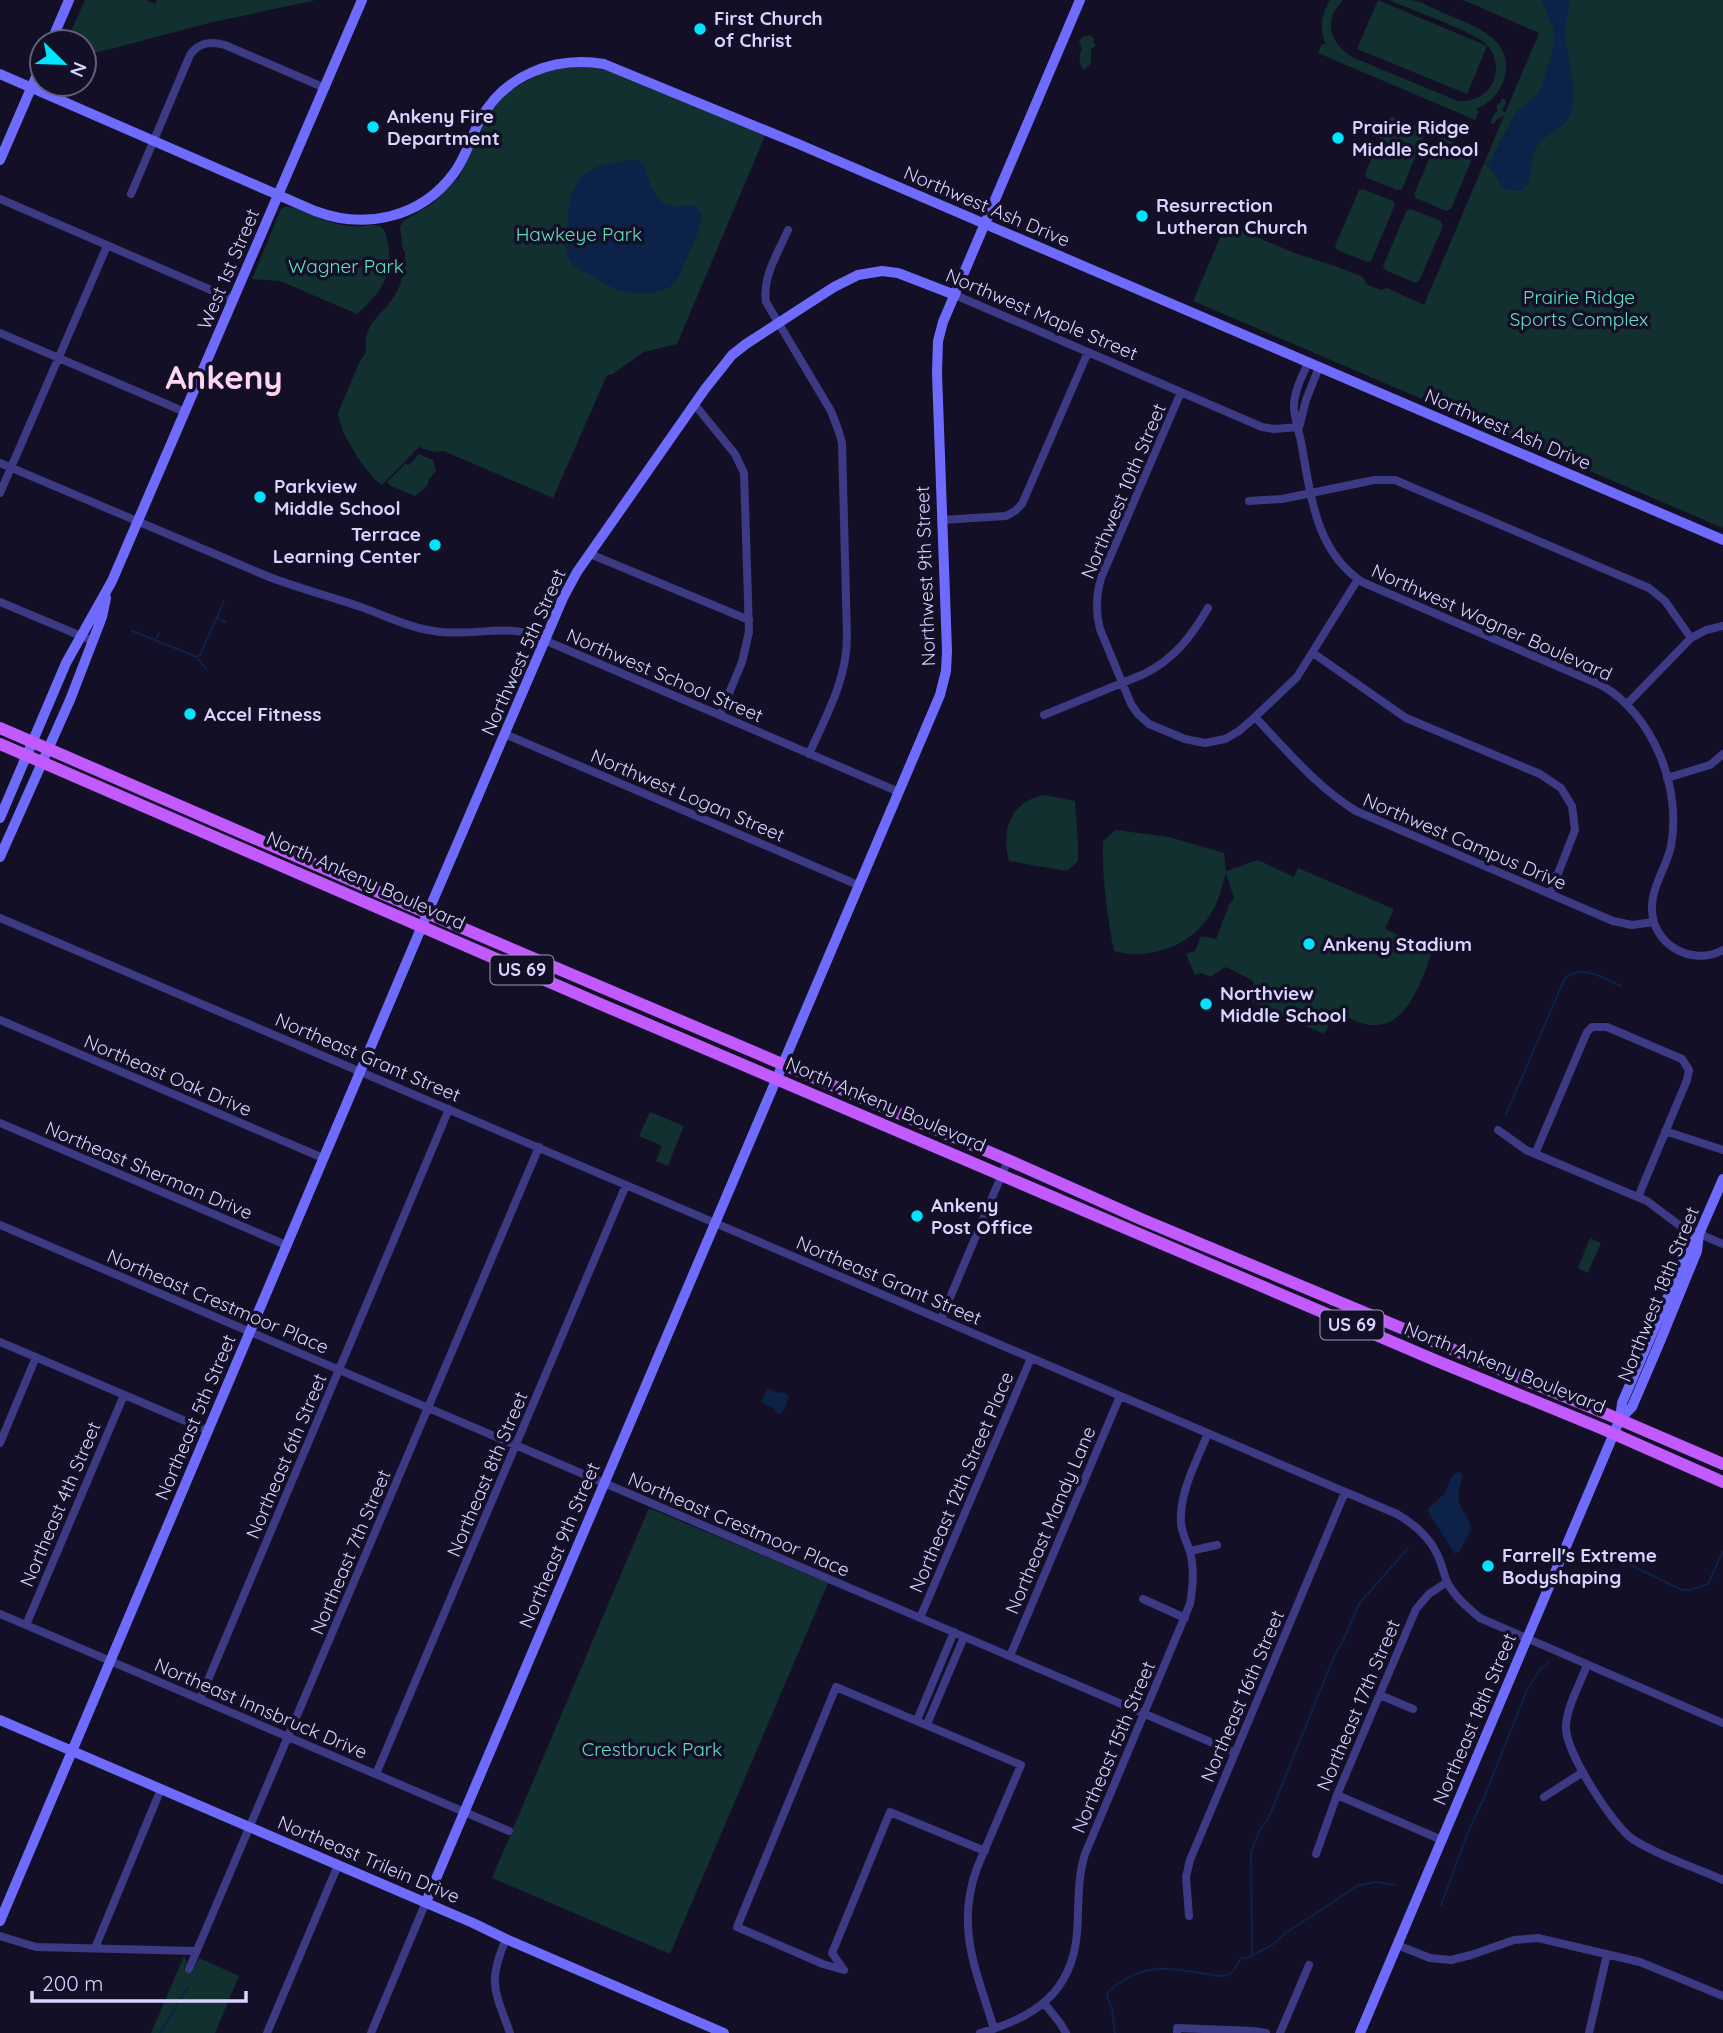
<svg xmlns="http://www.w3.org/2000/svg" width="1723" height="2033" viewBox="0 0 1723 2033" font-family="Quicksand,sans-serif">
	<rect width="100%" height="100%" fill="#130f26"/>
	<!-- green -->
	<path fill="#12302f" d="M 85,0 L 146,0 L 155,4 L 157,0 L 316,0 L 209,23 L 99,52 L 84,52 L 84,42 L 66,42 Z
		M 1330,0 L 1343,0 C 1322,22 1330,44 1354,58 L 1458,101 C 1471,102 1484,97 1491,86 C 1499,73 1497,56 1487,45 C 1475,32 1409,9 1389,0 C 1396,0 1404,0 1411,0 C 1422,1 1435,10 1446,14 C 1474,26 1516,39 1504,79 C 1499,94 1490,104 1475,109 L 1479,111 L 1475,120 L 1318,53 L 1322,44 L 1326,45 C 1319,29 1321,15 1330,0 Z
		M 1378,0 L 1487,46 L 1467,94 L 1357,49 Z
		M 1463,0 L 1723,0 L 1723,528 L 1193,301 L 1226,224 L 1297,254 L 1335,266 L 1363,277 L 1366,284 L 1381,290 L 1387,288 L 1424,305 L 1504,116 L 1496,120 L 1494,124 L 1490,123 L 1494,114 L 1497,112 L 1497,105 L 1500,103 L 1501,99 L 1505,99 L 1506,102 L 1502,110 L 1505,113 L 1539,33 Z
		M 1090,35 L 1094,39 L 1093,41 L 1096,46 L 1091,49 L 1091,63 L 1084,70 C 1079,64 1078,55 1082,49 L 1079,41 L 1083,37 Z
		M 580,66 L 603,69 L 620,74 L 765,136 L 677,344 L 644,352 L 611,375 L 607,375 L 553,498 L 444,451 L 434,452 L 419,447 L 382,485 C 366,474 339,432 338,413 L 359,363 L 366,352 C 362,322 382,317 395,295 C 403,282 405,267 405,252 L 403,250 L 400,228 L 402,222 L 433,203 L 459,177 L 486,118 L 497,104 L 509,91 L 539,74 L 553,70 Z
		M 1393,117 L 1423,129 L 1425,133 L 1402,189 L 1397,190 L 1367,178 L 1365,174 L 1389,118 Z
		M 1442,137 L 1472,150 L 1474,154 L 1451,209 L 1446,211 L 1416,198 L 1414,194 L 1438,139 Z
		M 1363,189 L 1393,201 L 1395,205 L 1371,261 L 1367,262 L 1337,250 L 1335,246 L 1359,190 Z
		M 284,207 C 299,205 315,219 330,222 C 340,225 352,227 362,226 C 367,226 374,224 379,226 C 384,228 386,233 387,239 C 395,273 382,292 357,314 L 280,281 L 252,279 L 280,211 Z
		M 1411,209 L 1441,221 L 1443,226 L 1419,281 L 1415,283 L 1385,270 L 1383,266 L 1407,210 Z
		M 419,454 L 433,460 L 436,471 L 429,479 L 427,486 L 415,496 L 391,486 L 387,482 L 405,464 L 409,465 Z
		M 1043,795 L 1075,801 L 1078,841 L 1078,861 L 1067,871 L 1009,861 C 1001,830 1010,803 1043,795 Z
		M 1116,830 L 1169,837 L 1224,853 L 1226,871 L 1258,860 L 1294,877 L 1298,868 L 1394,909 L 1385,929 L 1433,950 C 1422,978 1407,1034 1365,1024 C 1355,1022 1345,1015 1335,1012 L 1324,1034 L 1248,1000 L 1255,986 L 1252,980 L 1226,967 L 1210,977 L 1202,973 L 1195,975 L 1186,954 L 1195,951 L 1201,936 L 1216,939 L 1229,905 L 1234,898 L 1226,873 C 1222,885 1220,898 1213,910 C 1194,945 1151,961 1114,951 C 1107,914 1102,879 1103,841 Z
		M 650,1112 L 684,1126 L 668,1166 L 656,1161 L 662,1146 L 639,1136 Z
		M 1590,1238 L 1601,1243 L 1588,1273 L 1578,1268 Z
		M 649,1508 L 828,1583 L 670,1954 L 492,1878 Z
		M 184,1956 L 187,1962 L 184,1969 L 192,1973 L 199,1958 L 239,1976 L 215,2033 L 151,2033 Z"/>
	<!-- water -->
	<path fill="#0c2248" d="M 1542,0 L 1570,0 C 1569,9 1566,18 1566,27 C 1564,53 1581,94 1569,117 C 1561,131 1545,134 1537,146 C 1527,163 1536,196 1513,190 C 1508,189 1508,192 1503,187 C 1496,178 1492,169 1483,162 L 1489,163 L 1512,119 L 1518,110 L 1538,94 L 1542,85 L 1552,54 L 1554,40 L 1553,28 Z
		M 629,160 L 636,160 L 644,164 C 648,179 654,204 672,206 C 680,207 687,205 695,206 L 701,212 C 702,227 693,244 687,258 C 684,266 681,275 675,282 C 665,294 640,296 625,292 C 615,290 605,284 596,278 C 587,273 575,269 569,260 C 565,253 567,242 567,234 C 568,212 568,184 589,171 C 601,163 616,164 629,160 Z
		M 767,1388 L 778,1393 L 784,1392 L 789,1397 L 782,1414 L 776,1413 L 772,1407 L 761,1402 Z
		M 1457,1472 L 1461,1473 L 1463,1477 C 1451,1506 1465,1506 1472,1529 L 1459,1552 L 1455,1554 L 1427,1510 L 1444,1494 L 1452,1477 Z"/>
	<g fill="none" stroke-linecap="round" stroke-linejoin="round">
		<!-- stream -->
		<path stroke="#0c2248" stroke-width="2" d="M 217,618 L 226,622
			M 132,631 L 197,657 L 200,655 L 224,601
			M 155,641 L 159,633
			M 198,659 L 206,669
			M 1506,1114 L 1565,978 C 1583,964 1603,978 1621,986
			M 1608,1554 L 1682,1590 L 1690,1590 L 1708,1584 L 1723,1551
			M 1441,1905 L 1468,1832 L 1483,1800 L 1527,1690 L 1539,1671 L 1548,1663
			M 1252,1954 L 1251,1852 L 1259,1832 L 1269,1817 L 1335,1654 L 1342,1643 L 1359,1604 L 1408,1548
			M 160,2033 L 188,1987
			M 1115,2033 L 1112,2008 L 1107,1997 L 1108,1992 C 1144,1961 1165,1968 1207,1974 C 1214,1975 1223,1978 1229,1974 C 1236,1971 1238,1962 1242,1957 L 1247,1958 L 1272,1945 L 1284,1934 L 1357,1886 L 1376,1882 L 1396,1885"/>
		<!-- street -->
		<path stroke="#3d3a85" stroke-width="8" d="M 131,194 L 190,55 C 199,42 211,41 225,45 L 325,88
			M 0,199 L 234,300
			M 788,230 C 778,253 762,277 766,302 L 831,411 L 839,432 L 842,443 L 847,637 C 847,679 826,716 809,754
			M 955,295 L 1262,427 L 1274,429 L 1299,427
			M 0,333 L 185,412
			M 1308,363 C 1302,376 1293,394 1294,409 C 1295,420 1300,435 1302,447 C 1311,497 1316,551 1362,582 L 1601,685 C 1653,714 1682,788 1671,846 C 1667,866 1652,886 1652,907 C 1651,944 1691,967 1723,950
			M 1181,392 L 1101,578 C 1096,596 1095,611 1100,629 L 1131,704 L 1138,714 L 1149,724 L 1185,739 L 1205,743 L 1225,739 L 1239,731 L 1255,717 L 1297,677 L 1358,579
			M 695,405 L 735,454 L 744,473 L 749,632 L 742,662 L 720,715
			M 1300,424 L 1306,400 L 1319,367
			M 0,463 L 262,574 C 293,587 326,595 358,606 C 384,615 407,627 434,631 C 466,637 501,625 530,634 L 899,792
			M 0,493 L 107,246
			M 1249,501 L 1282,499 L 1374,480 L 1395,480 L 1649,588 L 1665,601 L 1691,638
			M 941,520 L 1006,516 L 1015,511 L 1022,504 L 1088,352
			M 590,554 L 749,620
			M 0,602 L 93,641
			M 1313,653 L 1406,718 L 1540,774 L 1561,788 L 1572,806 L 1575,830 L 1550,894
			M 1627,704 L 1691,638 L 1706,630 L 1723,626
			M 1044,715 L 1144,674 C 1174,659 1191,637 1208,608
			M 1255,717 C 1288,752 1315,785 1356,811 L 1613,921 L 1632,925 L 1654,922
			M 505,734 L 858,885
			M 1667,778 L 1710,765 L 1723,754
			M 0,918 L 1397,1514 C 1414,1524 1430,1537 1438,1556 C 1442,1565 1444,1574 1447,1582 C 1455,1597 1468,1608 1480,1618 L 1723,1723
			M 0,1020 L 323,1158
			M 0,1123 L 286,1245
			M 1498,1130 L 1526,1150 L 1647,1201 L 1679,1225 L 1723,1244
			M 1665,1131 L 1723,1150
			M 1535,1154 L 1587,1032 L 1592,1027 L 1607,1027 L 1682,1059 L 1689,1070 L 1687,1080 L 1638,1197
			M 0,1225 L 1234,1752
			M 941,1319 L 1008,1160
			M 0,1342 L 209,1431
			M 0,1443 L 36,1357
			M 1190,1551 L 1217,1545
			M 1143,1599 L 1185,1618
			M 0,1614 L 509,1831
			M 920,1618 L 1031,1358
			M 26,1625 L 124,1395
			M 1010,1656 L 1120,1396
			M 1587,1665 C 1580,1684 1567,1706 1566,1726 C 1564,1750 1614,1828 1634,1840 C 1661,1857 1694,1867 1723,1880
			M 1380,1695 L 1413,1709
			M 200,1699 L 449,1109
			M 917,1720 L 954,1632
			M 927,1724 L 964,1637
			M 376,1774 L 626,1185
			M 1337,1795 L 1442,1840
			M 1544,1797 L 1583,1772
			M 1316,1854 L 1337,1795 L 1416,1609 L 1429,1594 L 1447,1582
			M 1189,1916 L 1186,1877 L 1190,1860 L 1345,1492
			M 0,1936 L 36,1947 L 196,1951
			M 506,1939 C 487,1983 495,1991 510,2033
			M 1397,1945 L 1430,1958 L 1451,1960 L 1471,1955 L 1514,1940 L 1538,1938 L 1640,1962 L 1723,1996
			M 95,1948 L 161,1789
			M 189,1969 L 539,1147
			M 844,1970 L 823,1964 L 737,1927 L 836,1687 L 1021,1765 L 977,1868 C 955,1928 977,1972 994,2029
			M 844,1970 L 832,1953 L 890,1812 L 985,1851
			M 1044,2003 L 1060,2023 L 1066,2033
			M 267,2033 L 338,1865
			M 371,2033 L 426,1902
			M 980,2033 C 1033,2018 1072,1994 1077,1933 C 1079,1907 1077,1879 1085,1854 L 1190,1604 C 1193,1587 1195,1566 1189,1549 C 1186,1540 1182,1533 1181,1523 C 1179,1492 1197,1461 1208,1433
			M 1177,2033 L 1177,2028 L 1253,2031 L 1266,2033
			M 1280,2033 L 1309,1965
			M 1589,2033 L 1607,1954"/>
		<!-- secondary -->
		<path stroke="#6f6bff" stroke-width="10" d="M 51,42 L 69,0
			M 0,74 L 315,211 C 365,230 421,218 454,173 C 466,157 471,137 480,120 C 505,74 555,56 604,64 L 796,143 L 1723,540
			M 0,160 L 42,63
			M 0,818 L 66,663 L 112,581 L 362,0
			M 0,857 L 70,700 L 102,617 L 106,598
			M 1620,1419 L 1632,1407 L 1659,1344 L 1697,1251 L 1699,1234 L 1723,1179
			M 0,1720 L 473,1923 L 506,1939 L 724,2033
			M 426,1902 L 940,695 L 946,671 L 947,651 L 937,373 L 938,341 L 943,322 L 1080,0
			M 0,1921 L 422,926 L 563,598 L 577,572 L 705,389 L 732,355 L 746,344 L 834,287 L 858,275 L 882,271 L 898,273 L 955,295
			M 1360,2033 L 1620,1419 L 1622,1403 L 1689,1248 L 1699,1234"/>
		<!-- primary -->
		<path stroke="#c25bff" stroke-width="12" d="M 0,728 L 427,913 L 1008,1160 L 1141,1219 L 1609,1415 L 1723,1464
			M 0,744 L 598,1003 L 1437,1361 L 1603,1429 L 1723,1482"/>
	</g>
	<!-- markers -->
	<g fill="#00e5ff" stroke="#130f26" stroke-width="2.5">
		<circle cx="700" cy="29" r="7"/>
		<circle cx="373" cy="127" r="7"/>
		<circle cx="1338" cy="138" r="7"/>
		<circle cx="1142" cy="216" r="7"/>
		<circle cx="260" cy="497" r="7"/>
		<circle cx="435" cy="545" r="7"/>
		<circle cx="190" cy="714" r="7"/>
		<circle cx="1309" cy="944" r="7"/>
		<circle cx="1206" cy="1004" r="7"/>
		<circle cx="917" cy="1216" r="7"/>
		<circle cx="1488" cy="1566" r="7"/>
	</g>
	<g text-anchor="middle" stroke-width="7" stroke-linejoin="round" paint-order="stroke">
		<!-- shield labels -->
		<g fill="#130f26" stroke="#9e99be" stroke-width="2">
			<rect x="490.5" y="955.5" width="63" height="29" rx="5"/>
			<rect x="1320.5" y="1310.5" width="63" height="29" rx="5"/>
		</g>
		<g font-size="18" font-weight="bold" fill="#d9d4ff">
			<text x="522" y="976">US 69</text>
			<text x="1352" y="1331">US 69</text>
		</g>
		<!-- poi labels -->
		<g font-size="19" font-weight="bold" fill="#d9d4ff" stroke="#130f26" text-anchor="start">
			<text x="714" y="25">First Church<tspan x="714" dy="22">of Christ</tspan></text>
			<text x="387" y="123">Ankeny Fire<tspan x="387" dy="22">Department</tspan></text>
			<text x="1352" y="134">Prairie Ridge<tspan x="1352" dy="22">Middle School</tspan></text>
			<text x="1156" y="212">Resurrection<tspan x="1156" dy="22">Lutheran Church</tspan></text>
			<text x="274" y="493">Parkview<tspan x="274" dy="22">Middle School</tspan></text>
			<text x="421" y="541" text-anchor="end">Terrace<tspan x="421" dy="22">Learning Center</tspan></text>
			<text x="204" y="721">Accel Fitness</text>
			<text x="1323" y="951">Ankeny Stadium</text>
			<text x="1220" y="1000">Northview<tspan x="1220" dy="22">Middle School</tspan></text>
			<text x="931" y="1212">Ankeny<tspan x="931" dy="22">Post Office</tspan></text>
			<text x="1502" y="1562">Farrell's Extreme<tspan x="1502" dy="22">Bodyshaping</tspan></text>
		</g>
		<!-- street labels -->
		<g font-size="19" fill="#d9d4ff" stroke="#130f26">
			<text transform="translate(987 206) rotate(23)" y="7">Northwest Ash Drive</text>
			<text transform="translate(228 269) rotate(-67)" y="7">West 1st Street</text>
			<text transform="translate(1042 314) rotate(23)" y="7">Northwest Maple Street</text>
			<text transform="translate(1508 429) rotate(23)" y="7">Northwest Ash Drive</text>
			<text transform="translate(1123 491) rotate(-67)" y="7">Northwest 10th Street</text>
			<text transform="translate(925 576) rotate(-92)" y="7">Northwest 9th Street</text>
			<text transform="translate(1492 622) rotate(24)" y="7">Northwest Wagner Boulevard</text>
			<text transform="translate(523 652) rotate(-66)" y="7">Northwest 5th Street</text>
			<text transform="translate(665 675) rotate(23)" y="7">Northwest School Street</text>
			<text transform="translate(688 795) rotate(23)" y="7">Northwest Logan Street</text>
			<text transform="translate(1465 841) rotate(23)" y="7">Northwest Campus Drive</text>
			<text transform="translate(366 880) rotate(24)" y="7">North Ankeny Boulevard</text>
			<text transform="translate(368 1057) rotate(23)" y="7">Northeast Grant Street</text>
			<text transform="translate(168 1075) rotate(23)" y="7">Northeast Oak Drive</text>
			<text transform="translate(886 1104) rotate(23)" y="7">North Ankeny Boulevard</text>
			<text transform="translate(149 1170) rotate(23)" y="7">Northeast Sherman Drive</text>
			<text transform="translate(889 1280) rotate(23)" y="7">Northeast Grant Street</text>
			<text transform="translate(1658 1294) rotate(-68)" y="7">Northwest 18th Street</text>
			<text transform="translate(218 1301) rotate(23)" y="7">Northeast Crestmoor Place</text>
			<text transform="translate(1505 1367) rotate(22)" y="7">North Ankeny Boulevard</text>
			<text transform="translate(195 1417) rotate(-67)" y="7">Northeast 5th Street</text>
			<text transform="translate(286 1456) rotate(-67)" y="7">Northeast 6th Street</text>
			<text transform="translate(487 1474) rotate(-67)" y="7">Northeast 8th Street</text>
			<text transform="translate(961 1482) rotate(-67)" y="7">Northeast 12th Street Place</text>
			<text transform="translate(60 1504) rotate(-67)" y="7">Northeast 4th Street</text>
			<text transform="translate(1050 1520) rotate(-67)" y="7">Northeast Mandy Lane</text>
			<text transform="translate(739 1524) rotate(23)" y="7">Northeast Crestmoor Place</text>
			<text transform="translate(559 1545) rotate(-67)" y="7">Northeast 9th Street</text>
			<text transform="translate(350 1552) rotate(-67)" y="7">Northeast 7th Street</text>
			<text transform="translate(1242 1696) rotate(-67)" y="7">Northeast 16th Street</text>
			<text transform="translate(1358 1705) rotate(-67)" y="7">Northeast 17th Street</text>
			<text transform="translate(261 1708) rotate(23)" y="7">Northeast Innsbruck Drive</text>
			<text transform="translate(1474 1719) rotate(-67)" y="7">Northeast 18th Street</text>
			<text transform="translate(1113 1747) rotate(-67)" y="7">Northeast 15th Street</text>
			<text transform="translate(369 1859) rotate(23)" y="7">Northeast Trilein Drive</text>
		</g>
		<!-- park labels -->
		<g font-size="19" fill="#5fe0c0" stroke="#130f26">
			<text x="579" y="241">Hawkeye Park</text>
			<text x="346" y="273">Wagner Park</text>
			<text x="1579" y="304">Prairie Ridge<tspan x="1579" dy="22">Sports Complex</tspan></text>
			<text x="652" y="1756">Crestbruck Park</text>
		</g>
		<!-- town labels -->
		<g font-size="33" font-weight="bold" fill="#ffd6f0" stroke="#130f26">
			<text x="224" y="389">Ankeny</text>
		</g>
	</g>
	<!-- north arrow -->
	<g transform="translate(63 63) rotate(113)"><circle r="33" fill="#130f26" stroke="#625e7d" stroke-width="2"/>
	<path d="M0-5L12 26L0 18L-12 26Z" fill="#00e5ff"/>
	<text y="-10" font-size="19" font-weight="bold" text-anchor="middle" fill="#d9d4ff">N</text>
	</g>
	<!-- scale -->
	<path d="M32 1991v10h214v-10" fill="none" stroke="#d9d4ff" stroke-width="3.5"/>
	<text x="42" y="1991" font-size="21" fill="#d9d4ff" stroke="#130f26" stroke-width="5" paint-order="stroke">200 m</text>
</svg>
